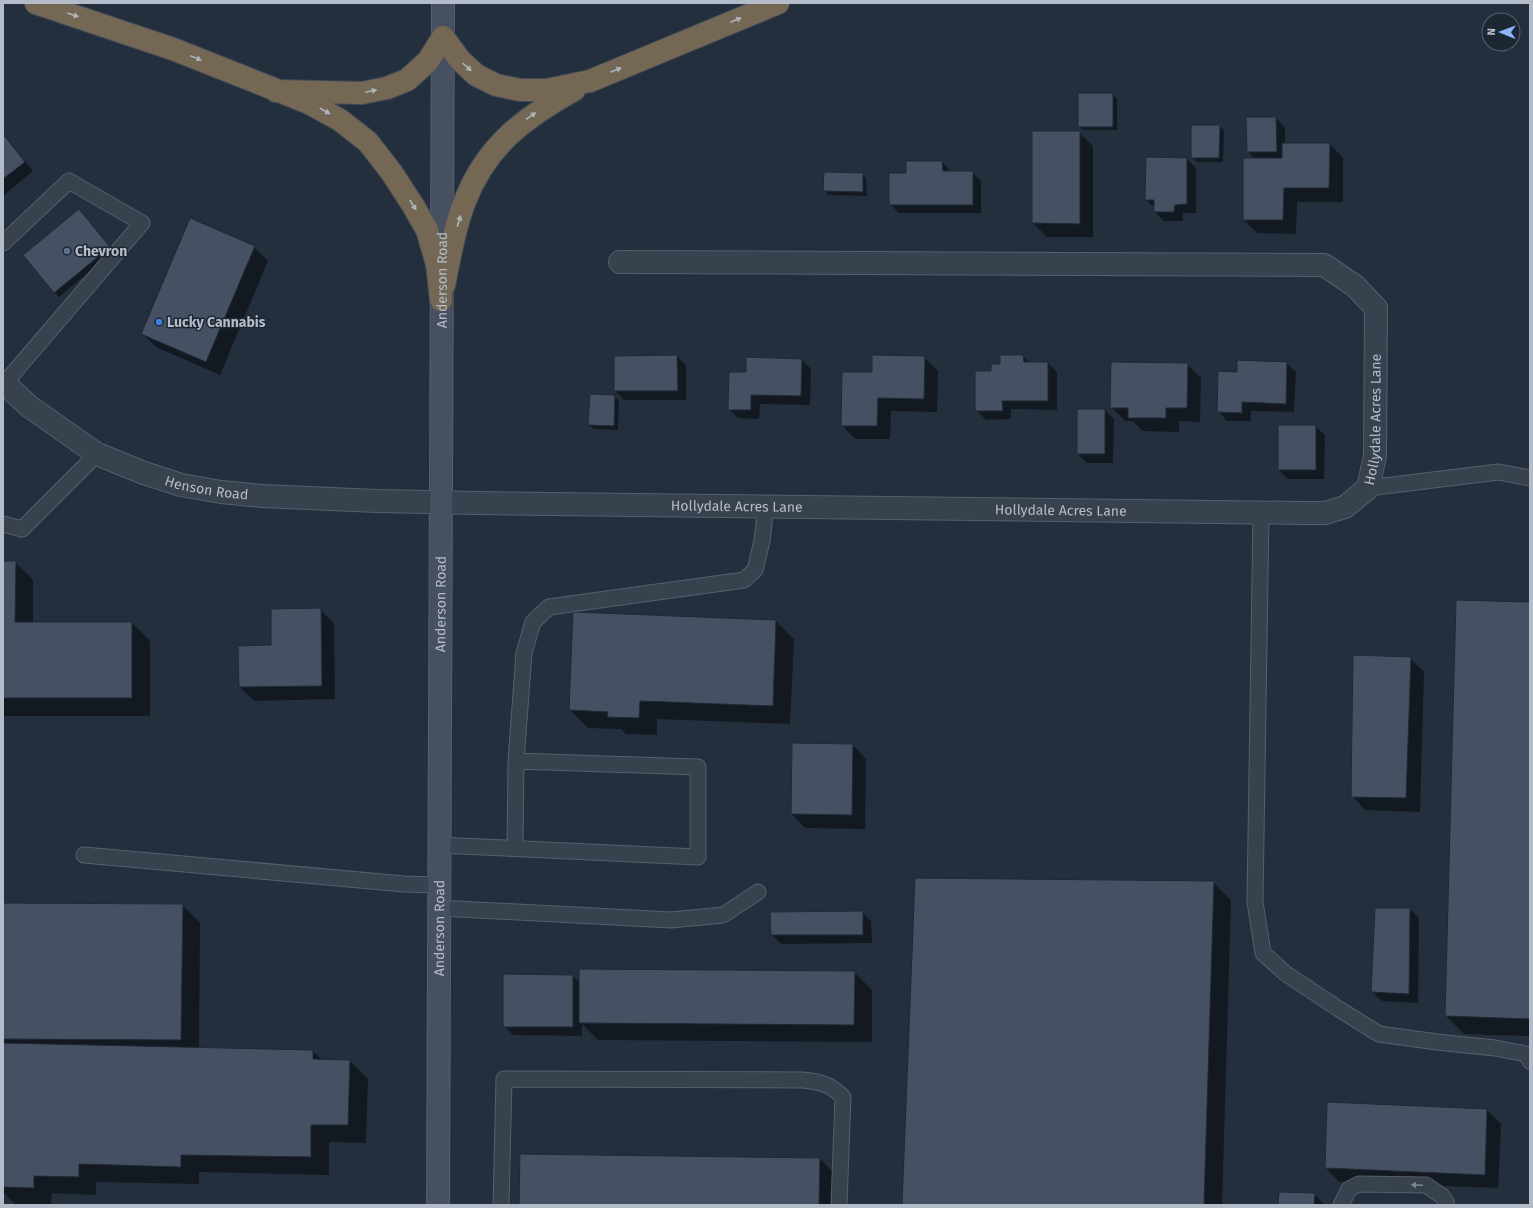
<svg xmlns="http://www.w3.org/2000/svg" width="1533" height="1208" viewBox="0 0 1533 1208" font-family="'Fira Sans',sans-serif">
	<rect width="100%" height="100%" fill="#242f3e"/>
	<!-- shadow -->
	<path fill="#0007" d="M 1112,94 L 1117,99 L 1117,130 L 1083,130 L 1079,126 Z
		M 1276,118 L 1285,127 L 1285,144 L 1330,144 L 1343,158 L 1343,202 L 1297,202 L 1296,234 L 1257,233 L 1244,220 L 1255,159 L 1248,152 Z
		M 1219,126 L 1224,130 L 1223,162 L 1197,162 L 1192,158 Z
		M 1079,132 L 1093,146 L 1093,237 L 1047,237 L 1033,223 Z
		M 3,134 L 33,171 L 3,196 Z
		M 1147,158 L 1187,159 L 1196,168 L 1196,213 L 1183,213 L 1183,221 L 1164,221 L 1155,212 L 1155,208 L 1146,200 Z
		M 942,162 L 951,172 L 972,172 L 981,181 L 981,213 L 899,213 L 890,204 L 907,174 Z
		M 862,174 L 866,178 L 867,196 L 829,195 L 824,191 Z
		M 83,215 L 113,252 L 59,297 L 25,255 Z
		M 254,247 L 268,261 L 220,375 L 156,347 L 142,333 Z
		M 677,356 L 686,365 L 686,400 L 624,400 L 615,391 Z
		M 1023,356 L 1030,363 L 1048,363 L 1057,372 L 1057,410 L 1011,409 L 1011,419 L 986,420 L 976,410 L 992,372 L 1001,365 Z
		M 924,357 L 938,371 L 937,412 L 891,411 L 890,439 L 855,439 L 842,425 L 873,374 Z
		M 802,360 L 811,369 L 810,405 L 760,404 L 759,419 L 738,418 L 729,409 L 747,373 Z
		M 1286,363 L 1296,372 L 1294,412 L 1251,411 L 1251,421 L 1227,421 L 1218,411 L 1238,373 Z
		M 1187,364 L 1201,378 L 1200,422 L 1179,421 L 1179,432 L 1142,431 L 1133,421 L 1125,421 L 1111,407 Z
		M 615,396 L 619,400 L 618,430 L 594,429 L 589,424 Z
		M 1105,410 L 1114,419 L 1113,463 L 1087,463 L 1078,454 Z
		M 1315,426 L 1325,435 L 1324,479 L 1288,479 L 1279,470 Z
		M 3,562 L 15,562 L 33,580 L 33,623 L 132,623 L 150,641 L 150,716 L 3,716 Z
		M 1530,603 L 1530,1036 L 1464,1034 L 1446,1016 Z
		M 320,609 L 334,623 L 335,699 L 254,701 L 240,687 L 272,646 Z
		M 776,621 L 794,639 L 790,724 L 657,719 L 657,735 L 626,734 L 621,729 L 588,728 L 570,710 Z
		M 1410,658 L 1424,672 L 1420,812 L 1365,810 L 1352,796 Z
		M 853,745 L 866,759 L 865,829 L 805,828 L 792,814 Z
		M 1213,882 L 1231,900 L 1222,1205 L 903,1205 Z
		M 3,904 L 182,905 L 200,923 L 199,1048 L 313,1051 L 322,1060 L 350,1061 L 368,1079 L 366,1143 L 329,1142 L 329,1175 L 199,1172 L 199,1184 L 96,1182 L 96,1195 L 52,1193 L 51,1205 L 16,1205 L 3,1192 L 3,1044 L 6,1044 L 3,1040 Z
		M 1410,909 L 1419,918 L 1418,1003 L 1382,1001 L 1372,992 Z
		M 862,912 L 871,921 L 872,943 L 781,944 L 772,935 Z
		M 854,972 L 872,990 L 872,1042 L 598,1040 L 582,1024 L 582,1036 L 513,1035 L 504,1026 L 573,976 L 580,983 Z
		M 1487,1110 L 1501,1124 L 1498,1188 L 1339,1182 L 1326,1168 Z
		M 820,1159 L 838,1177 L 837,1205 L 520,1205 Z
		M 1314,1194 L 1323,1203 L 1323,1205 L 1279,1205 Z"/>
	<!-- building -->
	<path fill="#455162" stroke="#1f2835" d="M 1078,93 L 1113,93 L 1113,127 L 1078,127 Z
		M 1246,117 L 1276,117 L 1277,152 L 1247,152 Z
		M 1191,125 L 1220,125 L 1219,158 L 1191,158 Z
		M 1032,131 L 1080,131 L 1080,224 L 1032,223 Z
		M 3,134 L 25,162 L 3,179 Z
		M 1282,143 L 1330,143 L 1329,188 L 1284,188 L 1283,220 L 1243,220 L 1243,158 L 1282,158 Z
		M 1146,157 L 1187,158 L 1187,204 L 1175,205 L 1174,212 L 1154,212 L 1154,200 L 1145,200 Z
		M 906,161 L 942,161 L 943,171 L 973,171 L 973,205 L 889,205 L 889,173 L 906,173 Z
		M 824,172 L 863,173 L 863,192 L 823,191 Z
		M 79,209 L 110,247 L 54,293 L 23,255 Z
		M 190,218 L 255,246 L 206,362 L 141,334 Z
		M 677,355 L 678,391 L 614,391 L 614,356 Z
		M 872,355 L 925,356 L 924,399 L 878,398 L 877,426 L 841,426 L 842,372 L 872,372 Z
		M 1000,355 L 1023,355 L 1024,362 L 1048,362 L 1048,401 L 1002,401 L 1003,411 L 975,411 L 975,371 L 991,371 L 991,364 L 1000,364 Z
		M 746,357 L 802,359 L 801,396 L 751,395 L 751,410 L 728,410 L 729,372 L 746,372 Z
		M 1237,360 L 1287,362 L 1286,404 L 1242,402 L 1242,413 L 1217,412 L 1218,371 L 1237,372 Z
		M 1111,362 L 1188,363 L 1187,408 L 1166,408 L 1166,418 L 1128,418 L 1128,408 L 1110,408 Z
		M 590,394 L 615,395 L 614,426 L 588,425 Z
		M 1077,409 L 1105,409 L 1105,454 L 1077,454 Z
		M 1278,425 L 1316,425 L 1316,470 L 1278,470 Z
		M 3,561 L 16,561 L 15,622 L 132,622 L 132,698 L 3,698 Z
		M 1456,600 L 1530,602 L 1530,1019 L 1445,1016 Z
		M 321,608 L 322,686 L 239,687 L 238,646 L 271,645 L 271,609 Z
		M 573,612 L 776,620 L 773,706 L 640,701 L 639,718 L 607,717 L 608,712 L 569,710 Z
		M 1353,655 L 1411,657 L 1406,798 L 1351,797 Z
		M 792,743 L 853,744 L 852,815 L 791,814 Z
		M 915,878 L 1214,881 L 1204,1205 L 902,1205 Z
		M 3,903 L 183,904 L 181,1040 L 3,1039 Z
		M 1375,908 L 1410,908 L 1409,994 L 1371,992 Z
		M 863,911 L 863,935 L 771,935 L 770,912 Z
		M 579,969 L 855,971 L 854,1025 L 579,1023 Z
		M 503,974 L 573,975 L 573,1027 L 503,1027 Z
		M 3,1043 L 313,1050 L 313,1059 L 350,1060 L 348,1125 L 311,1125 L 311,1157 L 181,1155 L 181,1167 L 79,1164 L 79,1177 L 34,1176 L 34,1188 L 3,1187 Z
		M 1327,1102 L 1487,1109 L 1485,1175 L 1325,1168 Z
		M 520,1154 L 820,1158 L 819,1205 L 519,1205 Z
		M 1279,1192 L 1315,1193 L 1314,1205 L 1278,1205 Z"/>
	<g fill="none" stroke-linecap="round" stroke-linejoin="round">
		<defs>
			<path id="lane" d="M 3,243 L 69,181 L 142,223 L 4,384
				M 1368,488 L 1498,472 L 1530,478
				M 1261,512 L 1255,902 L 1263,953 L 1285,973 L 1339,1009 L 1379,1034 L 1437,1042 L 1495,1048 L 1526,1054 L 1530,1061
				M 3,524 L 22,529 L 97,454
				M 439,845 L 698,857 L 698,767 L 516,761
				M 515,848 L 516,761 L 524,653 L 533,622 L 549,607 L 744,580 L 755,570 L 762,541 L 766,506
				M 84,855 L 404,884 L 439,885
				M 439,908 L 671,920 L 723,915 L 758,892
				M 501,1205 L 504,1079 L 803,1080 C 821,1082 830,1084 843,1097 L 839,1205
				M 1341,1205 L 1349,1189 L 1359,1184 L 1426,1185 L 1442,1196 L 1446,1202 L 1447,1205"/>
			<g id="street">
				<path id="s1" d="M 3,382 L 30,407 L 97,454 L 144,473 L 181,485 L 221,492 L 262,496 L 377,501 L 477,503 L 1302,513 L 1325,513 L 1345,507 L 1368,488 L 1375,456 L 1376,308 L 1355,286 L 1324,265 L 620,262"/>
			</g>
			<g id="secondary">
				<path id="s2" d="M 438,1205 L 443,3"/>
			</g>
			<path id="highway" d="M 36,3 L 173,49 L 309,103 L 340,120 L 368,142 L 392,173 L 414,207 L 427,230 L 437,264 L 441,300
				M 276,91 L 362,93 L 387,88 L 407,80 L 428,61 L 443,37 L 460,60 L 476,75 L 496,85 L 520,90 L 547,90 L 590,81 L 778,3
				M 444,285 C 450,257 454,228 465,201 C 486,146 524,118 574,90"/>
		</defs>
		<!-- lane casing -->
		<use href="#lane" stroke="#565f6c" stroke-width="17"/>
		<!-- street casing -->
		<use href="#street" stroke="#565f6c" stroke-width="24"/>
		<!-- secondary casing -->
		<use href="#secondary" stroke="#565f6c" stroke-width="24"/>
		<!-- highway casing -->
		<use href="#highway" stroke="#434c59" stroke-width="24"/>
		<!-- lane -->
		<use href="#lane" stroke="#38414e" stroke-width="15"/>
		<!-- street -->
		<use href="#street" stroke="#38414e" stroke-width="22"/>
		<!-- secondary -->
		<use href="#secondary" stroke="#465061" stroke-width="22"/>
		<!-- highway -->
		<use href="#highway" stroke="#746855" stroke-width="22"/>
	</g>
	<!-- one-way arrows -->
	<defs><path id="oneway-solid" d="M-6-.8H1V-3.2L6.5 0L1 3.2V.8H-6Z"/></defs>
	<g fill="#aeb4bd">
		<use href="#oneway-solid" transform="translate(73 15) rotate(19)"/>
		<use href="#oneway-solid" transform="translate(736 20) rotate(-23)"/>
		<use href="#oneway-solid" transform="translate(196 58) rotate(22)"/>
		<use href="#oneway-solid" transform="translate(467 67) rotate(42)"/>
		<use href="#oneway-solid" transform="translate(616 70) rotate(-23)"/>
		<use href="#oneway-solid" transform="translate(371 91) rotate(-12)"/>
		<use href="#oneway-solid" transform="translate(325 111) rotate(29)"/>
		<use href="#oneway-solid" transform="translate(531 116) rotate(-34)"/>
		<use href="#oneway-solid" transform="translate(413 205) rotate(58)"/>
		<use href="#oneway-solid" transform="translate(459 221) rotate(-73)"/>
	</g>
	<use fill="#7c8592" href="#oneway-solid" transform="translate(1417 1185) rotate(-178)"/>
	<!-- markers -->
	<circle fill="#5c6f8a" stroke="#1d2633" stroke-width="1.5" cx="67" cy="251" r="4"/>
	<circle fill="#3f7fe0" stroke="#1d2633" stroke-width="1.5" cx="159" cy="322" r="4"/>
	<g text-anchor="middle" stroke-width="3" stroke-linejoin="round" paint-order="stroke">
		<!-- poi labels -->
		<g font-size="14" font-weight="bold" fill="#b4bcc9" stroke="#1d2633" text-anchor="start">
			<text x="75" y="256">Chevron</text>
			<text x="167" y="327">Lucky Cannabis</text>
		</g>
		<!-- street labels -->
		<g font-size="14" fill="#b4bcc9" stroke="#1d2633">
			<text dy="5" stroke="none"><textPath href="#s2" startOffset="925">Anderson Road</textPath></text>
			<text dy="5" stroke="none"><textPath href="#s1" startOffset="1473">Hollydale Acres Lane</textPath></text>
			<text dy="5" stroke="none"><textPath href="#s1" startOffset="234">Henson Road</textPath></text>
			<text dy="5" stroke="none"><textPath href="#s1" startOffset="765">Hollydale Acres Lane</textPath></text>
			<text dy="5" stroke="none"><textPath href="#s1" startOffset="1089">Hollydale Acres Lane</textPath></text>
			<text dy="5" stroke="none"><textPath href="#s2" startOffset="601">Anderson Road</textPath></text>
			<text dy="5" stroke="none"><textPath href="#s2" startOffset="277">Anderson Road</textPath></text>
		</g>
	</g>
	<!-- border -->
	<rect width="1533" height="1208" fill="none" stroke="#b4bcc9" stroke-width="8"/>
	<!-- north arrow -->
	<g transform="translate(1501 32) rotate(271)"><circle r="19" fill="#1d2633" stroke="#59626f"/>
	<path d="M0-3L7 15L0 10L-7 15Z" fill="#8ab4f8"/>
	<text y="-6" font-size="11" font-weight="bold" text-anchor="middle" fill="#b4bcc9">N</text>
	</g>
</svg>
